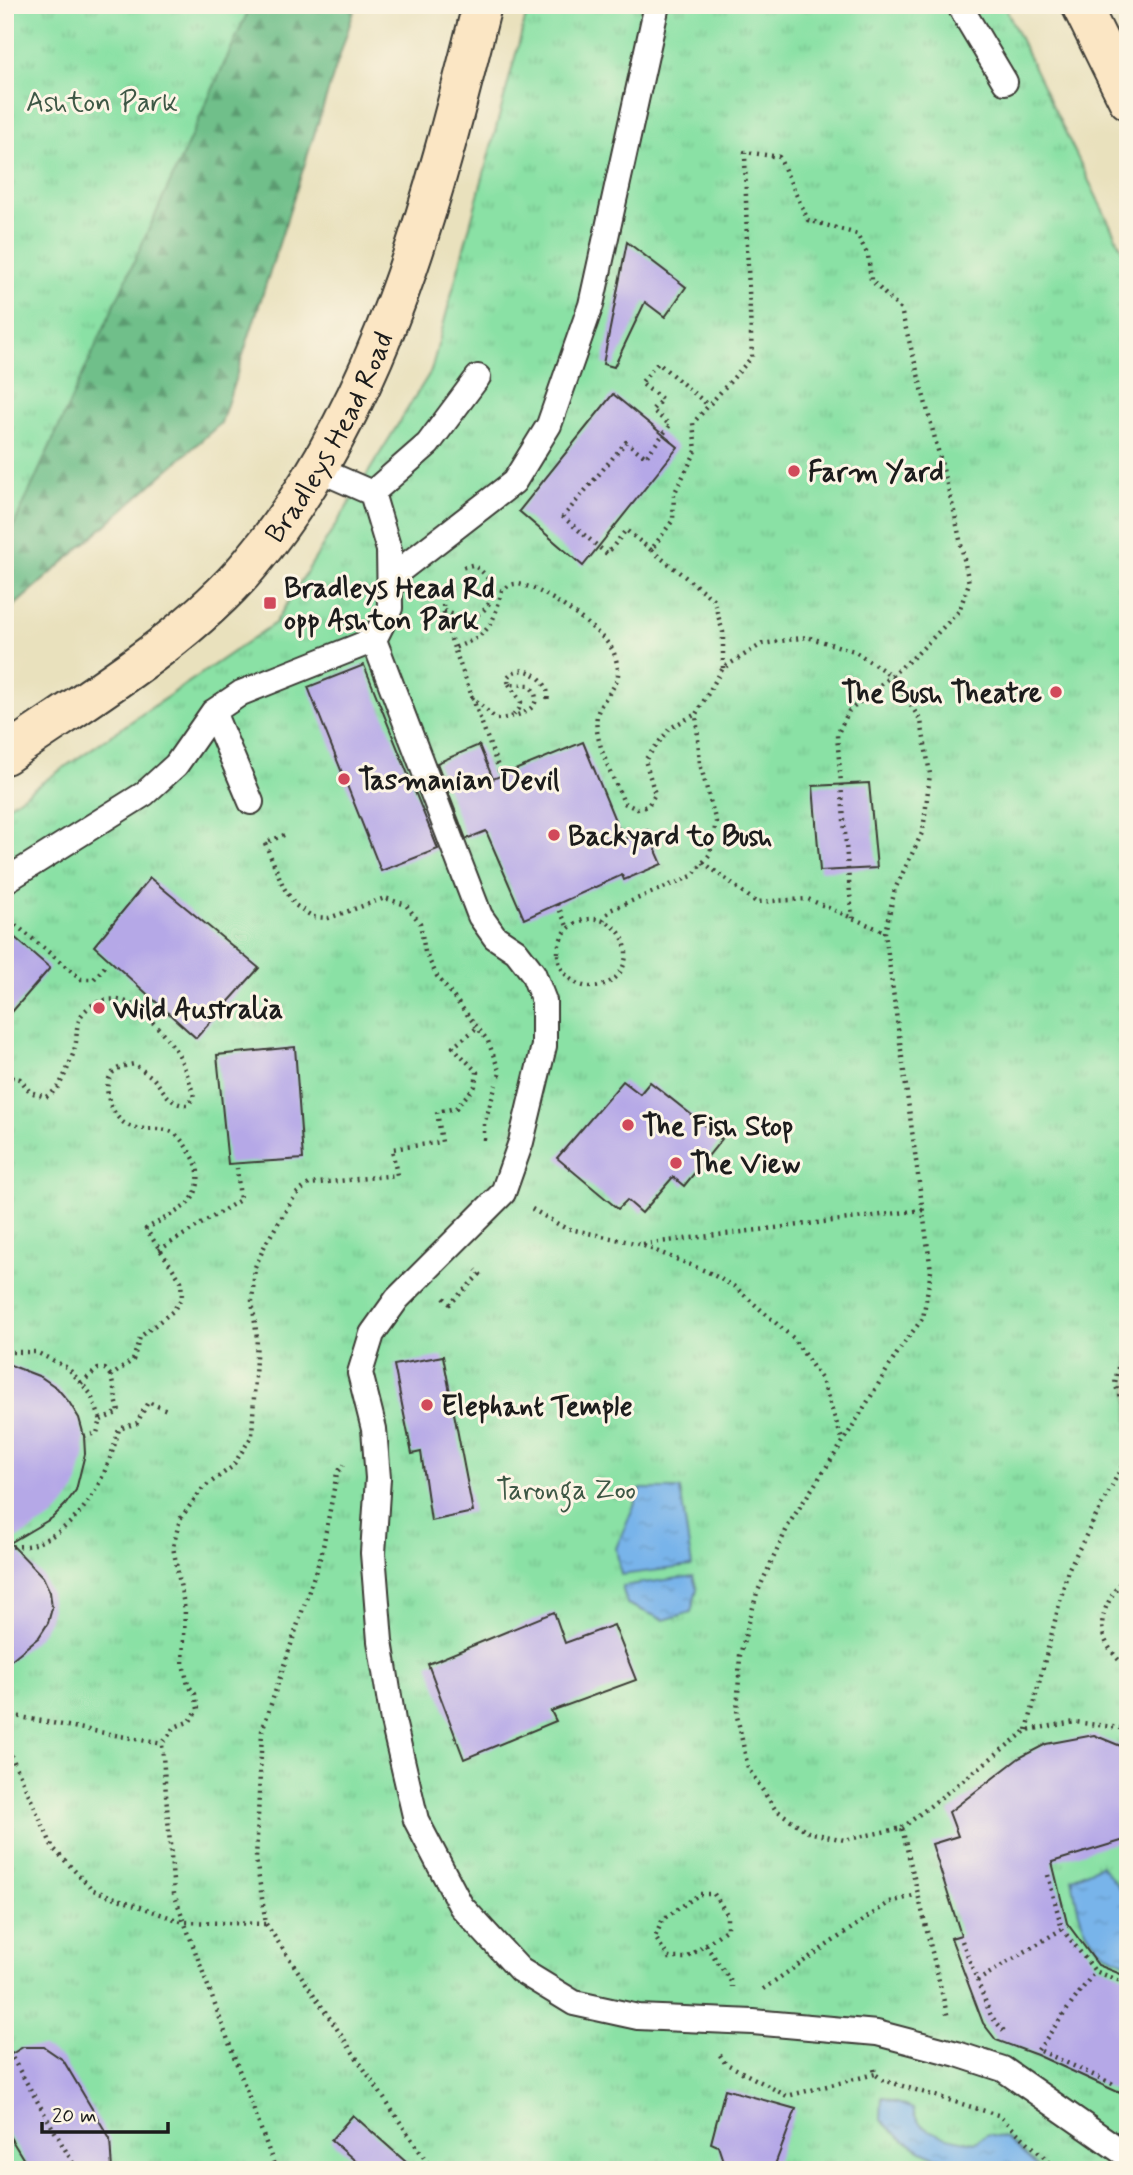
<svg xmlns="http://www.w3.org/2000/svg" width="1133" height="2175" viewBox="0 0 1133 2175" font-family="Mynerve,sans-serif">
	<defs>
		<pattern id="forest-firs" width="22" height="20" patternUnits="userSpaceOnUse" patternTransform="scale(1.75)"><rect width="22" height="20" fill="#6fbf8a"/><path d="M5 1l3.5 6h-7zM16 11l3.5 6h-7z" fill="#5a9a70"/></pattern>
		<pattern id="park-tufts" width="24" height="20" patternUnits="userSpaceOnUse" patternTransform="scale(1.75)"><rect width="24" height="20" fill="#8ae1a5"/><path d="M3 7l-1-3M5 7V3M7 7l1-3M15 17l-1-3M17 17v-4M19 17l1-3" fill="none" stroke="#76c08d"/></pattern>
		<pattern id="water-ripples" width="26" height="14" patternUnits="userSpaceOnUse" patternTransform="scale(1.75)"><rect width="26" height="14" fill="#78b4ea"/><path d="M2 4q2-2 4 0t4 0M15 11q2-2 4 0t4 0" fill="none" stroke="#679ac8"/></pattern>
	</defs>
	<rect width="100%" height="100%" fill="#fcf5e5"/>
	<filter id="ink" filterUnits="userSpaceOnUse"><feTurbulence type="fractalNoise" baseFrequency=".0143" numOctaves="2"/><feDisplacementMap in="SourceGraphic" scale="14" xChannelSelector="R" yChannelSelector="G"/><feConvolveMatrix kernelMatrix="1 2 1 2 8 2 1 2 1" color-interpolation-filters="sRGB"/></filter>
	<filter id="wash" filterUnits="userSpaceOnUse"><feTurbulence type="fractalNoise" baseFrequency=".00686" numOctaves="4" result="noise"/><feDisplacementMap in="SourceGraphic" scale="28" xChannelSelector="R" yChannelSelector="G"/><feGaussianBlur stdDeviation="1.57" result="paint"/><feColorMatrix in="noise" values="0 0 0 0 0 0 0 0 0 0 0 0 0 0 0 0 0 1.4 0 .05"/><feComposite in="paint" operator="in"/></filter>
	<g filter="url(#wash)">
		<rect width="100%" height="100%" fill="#e9e1bd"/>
		<!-- forest -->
		<path fill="url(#forest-firs)" stroke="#466e53" stroke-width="2" d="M 5,5 L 356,5 L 221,423 L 5,614 Z"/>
		<!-- park -->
		<path fill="url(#park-tufts)" stroke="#537e60" stroke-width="2" d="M 5,5 L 251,5 L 5,545 Z
			M 529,5 L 1004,5 L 1128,262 L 1128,2170 L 5,2170 L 5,808 L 275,623 L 431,371 Z"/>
		<!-- water -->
		<path fill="url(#water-ripples)" stroke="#4a6883" stroke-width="2" d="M 641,1489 L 680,1489 L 692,1566 L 621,1575 L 616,1548 Z
			M 693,1576 L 697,1590 L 691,1612 L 664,1620 L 627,1604 L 622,1586 Z
			M 1101,1865 L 1128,1899 L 1128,1963 C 1084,1949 1079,1919 1072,1878 Z
			M 882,2097 L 913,2109 C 916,2134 957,2140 976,2142 L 988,2134 L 1006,2138 L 1041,2170 L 993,2170 L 990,2167 C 947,2166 910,2151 881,2120 Z"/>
		<g id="blocks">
			<!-- building -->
			<path fill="#b5a8e7" d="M 627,242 L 686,287 L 665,317 L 645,302 L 614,367 L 603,364 Z
				M 613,394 L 678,447 L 583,566 L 519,511 Z
				M 364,665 L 438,849 L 381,871 L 308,687 Z
				M 583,742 L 623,840 L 647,830 L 662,864 L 624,880 L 622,875 L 524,919 L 486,831 L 466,839 L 437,763 L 479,745 L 493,779 Z
				M 869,783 L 877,868 L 820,871 L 813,786 Z
				M 150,878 L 259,968 L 196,1038 L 94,946 Z
				M 5,929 L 50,968 L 5,1020 Z
				M 295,1047 L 303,1159 L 228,1164 L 217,1055 Z
				M 623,1081 L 640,1094 L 650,1082 L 722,1139 L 684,1186 L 673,1177 L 642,1213 L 627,1200 L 618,1209 L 557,1158 Z
				M 443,1356 L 473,1512 L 431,1521 L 421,1452 L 412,1454 L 394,1365 Z
				M 5,1363 L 41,1377 L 57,1388 L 69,1402 L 79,1418 L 84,1436 L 85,1454 L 76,1490 L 65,1505 L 52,1518 L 10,1543 L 43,1577 L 50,1592 L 52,1608 L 48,1623 L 39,1637 L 5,1665 Z
				M 554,1612 L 565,1643 L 614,1625 L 636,1680 L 551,1711 L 556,1721 L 464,1759 L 428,1664 Z
				M 1094,1735 L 1128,1749 L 1128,1839 L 1052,1862 L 1067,1923 L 1098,1965 L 1128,1977 L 1128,2064 L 1120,2093 L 1037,2055 L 996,2040 L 983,2023 L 951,1938 L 961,1935 L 932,1844 L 958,1836 L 949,1812 L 1019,1758 L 1046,1744 Z
				M 23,2047 L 44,2047 L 63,2060 L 110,2139 L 112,2170 L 30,2170 L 5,2129 L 5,2058 Z
				M 725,2089 L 796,2109 L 773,2170 L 726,2170 L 718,2146 L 711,2143 Z
				M 353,2115 L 415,2170 L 366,2170 L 331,2140 Z"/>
		</g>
	</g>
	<g filter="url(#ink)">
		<use href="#blocks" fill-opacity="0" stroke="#3b3a34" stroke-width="2"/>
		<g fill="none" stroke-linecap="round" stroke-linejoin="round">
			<defs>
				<path id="lane" d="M 959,5 L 1005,82
					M 317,469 L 372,493 L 428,444 L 478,377
					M 372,493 L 389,550 L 390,608 L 374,640 L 480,916 L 495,937 L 516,951 L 533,973 L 544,1001 L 544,1046 L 521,1142 L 503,1193 L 397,1299 L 372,1334 L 360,1373 L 374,1429 L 378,1478 L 373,1553 L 380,1641 L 393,1721 L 416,1820 L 461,1906 L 520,1970 L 574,2003 L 638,2017 L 753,2022 L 877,2033 L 957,2054 L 1003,2069 L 1128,2156
					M 390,578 L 514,482 L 549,425 L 591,305 L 657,5
					M 213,712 L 251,802
					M 5,881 L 144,794 L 176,765 L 213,712 L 241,693 L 374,640"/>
				<g id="secondary">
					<path d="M 1081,5 L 1128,100"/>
					<path id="s1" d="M 5,755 C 86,699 188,639 251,563 C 382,406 433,200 482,5"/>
				</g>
			</defs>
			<!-- lane casing -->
			<use href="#lane" stroke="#3b3a34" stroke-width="28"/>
			<!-- secondary casing -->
			<use href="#secondary" stroke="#3b3a34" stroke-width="42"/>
			<!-- path -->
			<path stroke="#3b3a34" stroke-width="4.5" stroke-dasharray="2 5" stroke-linecap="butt" d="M 651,550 L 626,530 L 607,554 L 563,517 L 626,442 L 646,457 L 670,425 L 652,410 L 662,399 L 641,383 L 658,363 L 708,405
				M 449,578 C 436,598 447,628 454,648
				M 444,611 C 449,613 456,616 461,617 C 493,620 505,581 472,565 L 460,568
				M 723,668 L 723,632 L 713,599 L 651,550 L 673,520 L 674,494 L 696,451 L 693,423 L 752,357 L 747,245 L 745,152 L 779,157 L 808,220 L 857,234 L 868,255 L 871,280 L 901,310 L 954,511 L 969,583 L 959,611 L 916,655 L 849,711 L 837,735 L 852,918
				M 509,684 L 521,702 L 519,709 L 512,717
				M 471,696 L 496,719 C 514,718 551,709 529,685 L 509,684 L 507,678 C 518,662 542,674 547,690 C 548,693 547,697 548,701
				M 507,791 L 454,648 C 489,635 493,626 502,590 C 507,587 511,584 516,584 C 539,584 600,629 612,649 C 615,654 617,663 618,669 C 620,686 603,697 598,712 C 590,736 615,780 624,803 L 637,809 L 648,806 L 655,794 L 645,760 L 670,728 L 696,714
				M 284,835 L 265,843 L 284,888 L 295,905 L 313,917 L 329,918 L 385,898 L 406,905 L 420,923 L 425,952 L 437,976 L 488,1041 L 500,1073 L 499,1076
				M 703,862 L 756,902 L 808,899 L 885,932
				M 557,904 L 568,928
				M 5,916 L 81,979 L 94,979 L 107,964
				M558 953a34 34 0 1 1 68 0a34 34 0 1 1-68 0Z
				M 603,920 L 610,910 L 692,876 L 710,854 L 716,822 L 700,764 L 696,714 L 723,668 L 762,644 L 807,637 L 854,651 L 892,676 L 921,721 L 930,774 L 923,831 L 895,889 L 885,932 L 931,1271 L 923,1318 L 901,1347 L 843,1442
				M 5,1075 L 20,1079 L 30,1092 L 46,1097 C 50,1094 55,1091 58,1087 C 65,1076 74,1055 76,1042 C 77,1033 76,1025 81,1016 C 95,995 124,995 141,1011 C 172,1040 183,1056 194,1097 L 188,1105 C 170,1106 164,1090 153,1078 C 147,1073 140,1069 134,1064 C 125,1066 116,1067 111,1075 C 102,1089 111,1114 124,1123 C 136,1132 153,1127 166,1130 C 177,1132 183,1142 189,1151 C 200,1165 202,1185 191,1200 C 185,1209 157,1222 146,1229 L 181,1281 L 182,1298 L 173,1311 L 140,1337 L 133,1360 L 111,1376 L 119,1412 L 101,1420
				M 484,1140 L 484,1124 L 496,1085
				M 532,1209 L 565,1228 L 639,1244 L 708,1272 L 735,1287 L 793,1338 L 822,1380 L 843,1442 L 790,1522 L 757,1593 L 740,1655 L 737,1716 L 748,1768 L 775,1809 L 808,1832 L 844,1840 L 902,1828 L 948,2018
				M 643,1244 L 923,1210
				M 159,1250 L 240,1200 L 237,1168
				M 444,1298 L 450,1304 L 480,1274 L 476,1270
				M 1128,1312 L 1115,1384 L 1128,1417
				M 5,1352 L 36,1352 L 68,1368 L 90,1393 L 101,1420 L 97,1433 L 84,1436
				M 81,1383 L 98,1369 L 105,1369 L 111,1376
				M 5,1547 C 14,1546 24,1547 32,1545 C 84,1527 106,1478 119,1429 L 137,1423 L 148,1402 L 167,1410
				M 1128,1571 C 1102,1609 1086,1631 1128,1669
				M 5,1714 L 162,1744
				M 1027,1730 L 1068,1570 L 1128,1455
				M 5,1742 L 53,1848 L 93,1890 L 183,1922 L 266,1924 L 256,1859 L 262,1731 L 322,1552 L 337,1473 L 344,1465
				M 902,1828 L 1027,1730 L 1075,1722 L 1128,1729
				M 1048,1875 L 1062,1929 L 1095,1971 L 1128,1984
				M 700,1894 L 714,1894 L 727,1914 L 727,1929 L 687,1958 L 669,1958 L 655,1937 L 663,1919 Z
				M 266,1924 L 427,2162 L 438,2170
				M 962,1941 L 991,2016 L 1005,2032
				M 706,1945 L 732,1983 L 732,1987
				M 977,1981 L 1062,1929
				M 763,1989 L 890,1902 L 917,1895
				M 5,2039 L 6,2047 L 77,2170
				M 1038,2050 L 1095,1971
				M 1041,2051 L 1113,2084
				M 720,2055 L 725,2063 L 787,2096 L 875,2074
				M 874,2069 L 875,2074 L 883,2080 L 998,2115 L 1058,2170
				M 276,2170 L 174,1894 L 162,1744 L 175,1727 L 190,1721 L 198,1709 L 195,1694 L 188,1685 L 183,1664 L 185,1610 L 173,1547 L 180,1519 L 203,1488 L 232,1467 L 252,1436 L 257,1338 L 252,1301 L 255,1267 L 266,1243 L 296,1194 L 309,1184 L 397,1175 L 392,1149 L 442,1142 L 437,1112 L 456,1108 L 475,1086 L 477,1072 L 453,1047 L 478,1027
				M 416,2170 L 427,2162"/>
			<!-- lane -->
			<use href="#lane" stroke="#fff" stroke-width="24"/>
			<!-- secondary -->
			<use href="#secondary" stroke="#fbe6c4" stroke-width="38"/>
		</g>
	</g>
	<!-- markers -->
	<g fill="#d1495b" stroke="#fcf5e5" stroke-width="2.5">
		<circle cx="794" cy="471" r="7"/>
		<rect x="263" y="596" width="14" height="14" rx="3.5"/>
		<circle cx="1056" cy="692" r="7"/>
		<circle cx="344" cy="779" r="7"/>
		<circle cx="554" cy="835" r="7"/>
		<circle cx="99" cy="1008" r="7"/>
		<circle cx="628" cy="1125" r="7"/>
		<circle cx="676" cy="1163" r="7"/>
		<circle cx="427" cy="1405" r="7"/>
	</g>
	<g text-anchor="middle" stroke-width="6" stroke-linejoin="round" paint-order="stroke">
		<!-- park labels -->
		<g font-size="28" fill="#3d5745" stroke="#fcf5e5">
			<text x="102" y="111">Ashton Park</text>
			<text x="566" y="1499">Taronga Zoo</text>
		</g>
		<!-- street labels -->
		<g font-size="28" fill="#1c1c1c" stroke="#fcf5e5">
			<text dy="10" stroke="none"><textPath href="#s1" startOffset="462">Bradleys Head Road</textPath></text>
		</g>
		<!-- poi labels -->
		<g font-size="28" font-weight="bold" fill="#1c1c1c" stroke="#fcf5e5" text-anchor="start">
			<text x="808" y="481">Farm Yard</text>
			<text x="284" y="597">Bradleys Head Rd<tspan x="284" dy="32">opp Ashton Park</tspan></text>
			<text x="1042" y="702" text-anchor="end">The Bush Theatre</text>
			<text x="358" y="789">Tasmanian Devil</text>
			<text x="568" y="845">Backyard to Bush</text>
			<text x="113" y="1018">Wild Australia</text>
			<text x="642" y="1135">The Fish Stop</text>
			<text x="690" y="1173">The View</text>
			<text x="441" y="1415">Elephant Temple</text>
		</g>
	</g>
	<!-- margin -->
	<rect width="1133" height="2175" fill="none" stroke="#fcf5e5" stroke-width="28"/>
	<!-- scale -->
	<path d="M42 2122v10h126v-10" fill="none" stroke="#1c1c1c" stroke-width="3.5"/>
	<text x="52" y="2122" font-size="21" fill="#1c1c1c" stroke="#fcf5e5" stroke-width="5" paint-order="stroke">20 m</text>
</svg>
